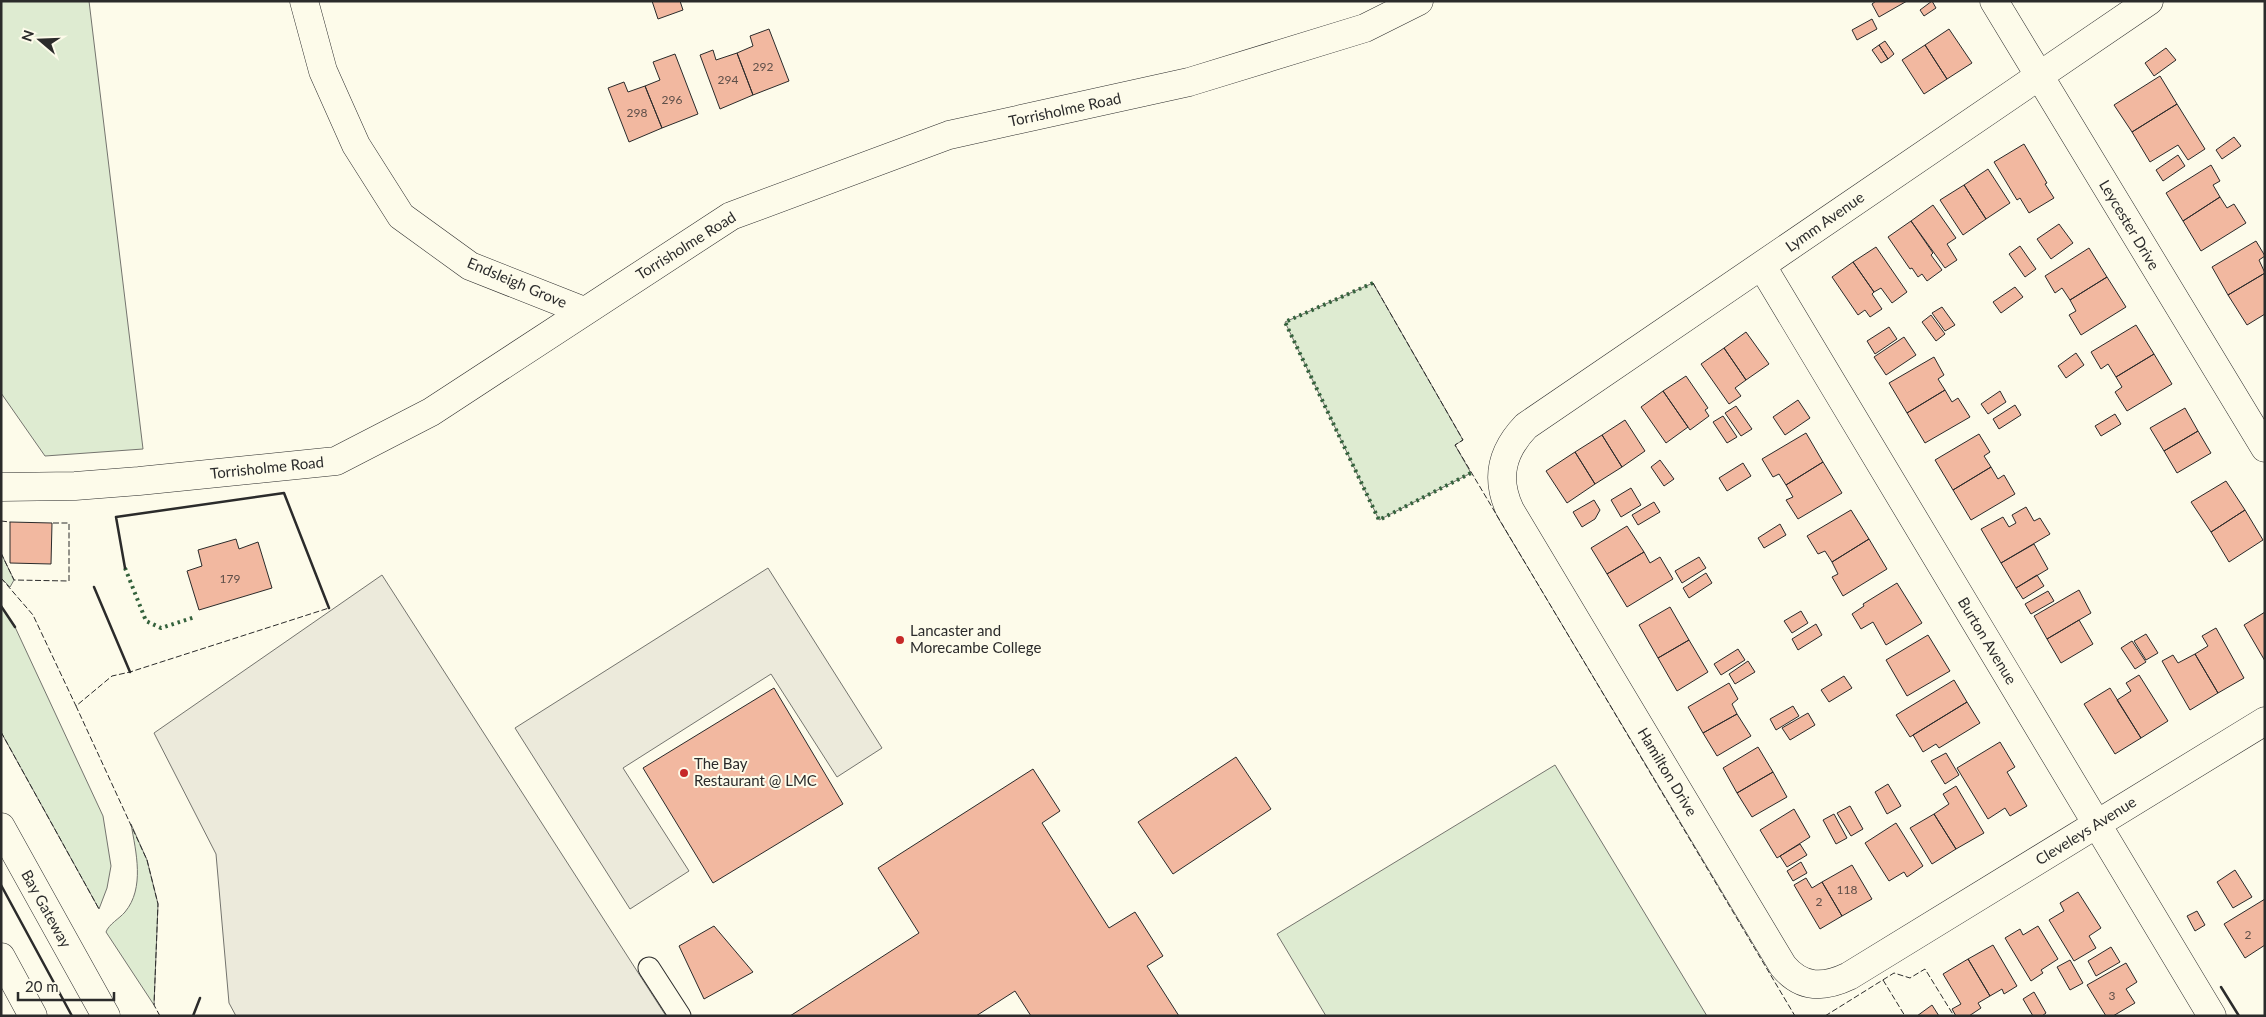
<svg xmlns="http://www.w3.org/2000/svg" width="2266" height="1017" viewBox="0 0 2266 1017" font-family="Lato,sans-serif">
	<rect width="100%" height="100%" fill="#fdfbea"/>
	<!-- green -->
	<path fill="#deebd1" stroke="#74746e" d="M 1,1 L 89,1 L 143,449 L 45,456 L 1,393 Z
		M 1373,283 L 1463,440 L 1455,445 L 1471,473 L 1379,520 L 1285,322 Z
		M 1,553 L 14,580 L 10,587 L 1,578 Z
		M 1,606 L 15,627 L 103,816 L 111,866 L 107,888 L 99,909 L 1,732 Z
		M 1555,765 L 1707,1016 L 1326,1016 L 1277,934 Z
		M 131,824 L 147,860 L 158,904 L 154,1005 L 106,932 C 109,924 119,919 125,912 C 145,888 136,852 131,824 Z"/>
	<!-- parking -->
	<path fill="#eceadb" stroke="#74746e" d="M 768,568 L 882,748 L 837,777 L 771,674 L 623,768 L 689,871 L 630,909 L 515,728 Z
		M 382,575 L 666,1016 L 236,1016 L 229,1003 L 216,854 L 154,733 Z"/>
	<!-- building -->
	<path fill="#f2b8a0" stroke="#2b2b2b" d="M 652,1 L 680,1 L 683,10 L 658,19 Z
		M 1907,1 L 1879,17 L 1872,4 L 1876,1 Z
		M 1932,1 L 1936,8 L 1924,16 L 1920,10 Z
		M 1872,19 L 1877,29 L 1857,40 L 1852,30 Z
		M 769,29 L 789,81 L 753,95 L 737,53 L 753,46 L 750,36 Z
		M 1949,29 L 1972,63 L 1947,79 L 1925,45 Z
		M 1885,41 L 1894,54 L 1888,59 L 1879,45 Z
		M 1879,45 L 1888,59 L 1881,63 L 1872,50 Z
		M 1925,45 L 1947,79 L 1924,94 L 1902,60 Z
		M 2166,48 L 2176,60 L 2154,76 L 2145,63 Z
		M 713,50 L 716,60 L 737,53 L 753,95 L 720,109 L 700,55 Z
		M 675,54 L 698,114 L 662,128 L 645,86 L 660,80 L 653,62 Z
		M 2160,76 L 2177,104 L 2132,132 L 2114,105 Z
		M 624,82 L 628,92 L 645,86 L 662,128 L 629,142 L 608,88 Z
		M 2177,104 L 2205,149 L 2188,160 L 2178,145 L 2150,162 L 2132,132 Z
		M 2234,137 L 2241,146 L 2222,159 L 2216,150 Z
		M 2024,144 L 2047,183 L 2045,184 L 2054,198 L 2029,213 L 2020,198 L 2017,200 L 1994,162 Z
		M 2178,155 L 2185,166 L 2163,181 L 2156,170 Z
		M 2211,165 L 2220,181 L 2213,185 L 2220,197 L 2183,221 L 2166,193 Z
		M 1988,169 L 2010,203 L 1986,219 L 1964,185 Z
		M 1964,185 L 1986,219 L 1963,235 L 1940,200 Z
		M 2220,197 L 2227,208 L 2234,204 L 2246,223 L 2201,251 L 2183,221 Z
		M 1933,205 L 1956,238 L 1947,244 L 1957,260 L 1945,268 L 1911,221 Z
		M 1911,221 L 1933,253 L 1931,255 L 1942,270 L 1927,281 L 1922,274 L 1918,277 L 1912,268 L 1910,269 L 1888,237 Z
		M 2059,224 L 2073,243 L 2051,259 L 2037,239 Z
		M 2256,241 L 2265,256 L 2259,260 L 2265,273 L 2228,295 L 2212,267 Z
		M 2020,246 L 2036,269 L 2025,277 L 2009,254 Z
		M 1876,247 L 1907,292 L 1892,303 L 1881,288 L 1874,292 L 1853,262 Z
		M 2089,248 L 2107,277 L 2070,300 L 2062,288 L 2055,293 L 2045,276 Z
		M 1853,262 L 1874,292 L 1872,294 L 1882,309 L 1870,317 L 1865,310 L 1858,315 L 1832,277 Z
		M 2265,273 L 2265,314 L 2247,325 L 2228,295 Z
		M 2107,277 L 2126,307 L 2081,335 L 2069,315 L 2076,311 L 2070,300 Z
		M 2015,287 L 2023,297 L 2001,313 L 1993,302 Z
		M 1942,307 L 1955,325 L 1945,331 L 1932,313 Z
		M 1931,315 L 1945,334 L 1936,341 L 1922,322 Z
		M 2136,325 L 2154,354 L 2116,377 L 2108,364 L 2101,369 L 2091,352 Z
		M 1889,327 L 1897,339 L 1875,354 L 1867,341 Z
		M 1746,332 L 1769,364 L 1746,380 L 1724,348 Z
		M 1904,337 L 1916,355 L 1886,375 L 1874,357 Z
		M 1724,348 L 1746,380 L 1735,388 L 1741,396 L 1729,404 L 1701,364 Z
		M 2076,353 L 2084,365 L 2066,378 L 2058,366 Z
		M 2154,354 L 2172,384 L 2127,411 L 2115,392 L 2122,387 L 2116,377 Z
		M 1934,357 L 1944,375 L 1938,379 L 1945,390 L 1907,413 L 1889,383 Z
		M 1686,376 L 1708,408 L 1705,410 L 1709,416 L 1690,430 L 1663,391 Z
		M 1945,390 L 1952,402 L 1958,398 L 1970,417 L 1925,443 L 1907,413 Z
		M 1663,391 L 1688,427 L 1666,443 L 1641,407 Z
		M 2000,391 L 2006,402 L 1988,414 L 1981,404 Z
		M 1798,400 L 1810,418 L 1785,435 L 1773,417 Z
		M 2015,405 L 2021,415 L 1999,429 L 1993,419 Z
		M 1736,406 L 1752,429 L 1741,436 L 1725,413 Z
		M 2185,408 L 2198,431 L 2164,451 L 2150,428 Z
		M 2115,414 L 2121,424 L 2101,436 L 2095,426 Z
		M 1723,416 L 1737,437 L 1727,443 L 1713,422 Z
		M 1625,420 L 1645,451 L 1622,467 L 1602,435 Z
		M 2198,431 L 2211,453 L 2177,473 L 2164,451 Z
		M 1806,433 L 1823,462 L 1786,485 L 1779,474 L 1773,477 L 1762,459 Z
		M 1979,434 L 1990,452 L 1984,456 L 1991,467 L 1953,490 L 1935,460 Z
		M 1602,435 L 1622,467 L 1595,484 L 1575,452 Z
		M 1575,452 L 1595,484 L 1567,503 L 1546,471 Z
		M 1660,460 L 1674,479 L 1664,486 L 1651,467 Z
		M 1823,462 L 1842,493 L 1798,519 L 1786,500 L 1793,497 L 1786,485 Z
		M 1743,463 L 1751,476 L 1727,491 L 1719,478 Z
		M 1991,467 L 1998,479 L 2004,475 L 2015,494 L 1971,520 L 1953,490 Z
		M 2226,481 L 2245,510 L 2211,532 L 2191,502 Z
		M 1631,488 L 1641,505 L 1621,517 L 1611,500 Z
		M 1594,500 L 1600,510 L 1595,519 L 1582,527 L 1573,512 Z
		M 1654,502 L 1660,512 L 1638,525 L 1632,515 Z
		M 2026,507 L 2034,521 L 2040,518 L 2050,534 L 2001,563 L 1981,529 L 2003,517 L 2009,527 L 2016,523 L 2012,515 Z
		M 1851,510 L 1869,539 L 1832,562 L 1825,551 L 1818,554 L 1807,536 Z
		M 2245,510 L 2263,540 L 2229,562 L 2211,532 Z
		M 10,522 L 52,523 L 51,564 L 10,563 Z
		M 1780,524 L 1786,535 L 1764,548 L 1758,538 Z
		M 1627,526 L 1644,552 L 1607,574 L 1591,548 Z
		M 236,539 L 239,549 L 258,542 L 272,588 L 199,610 L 187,571 L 202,566 L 198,550 Z
		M 1869,539 L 1887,569 L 1843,596 L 1832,577 L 1838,574 L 1832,562 Z
		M 2034,544 L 2048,569 L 2016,588 L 2001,563 Z
		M 1644,552 L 1650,563 L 1660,557 L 1673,579 L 1627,607 L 1607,574 Z
		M 1699,557 L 1706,568 L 1682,583 L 1675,571 Z
		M 1706,573 L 1712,583 L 1689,598 L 1683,588 Z
		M 2037,575 L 2044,586 L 2023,599 L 2016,588 Z
		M 1897,583 L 1922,623 L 1886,645 L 1873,622 L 1861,629 L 1852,614 L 1864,606 L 1863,604 Z
		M 2079,590 L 2091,613 L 2047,639 L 2034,616 Z
		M 2048,591 L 2054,601 L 2031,614 L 2025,604 Z
		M 1670,607 L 1689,640 L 1658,658 L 1639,625 Z
		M 1801,611 L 1808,623 L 1792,633 L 1784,621 Z
		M 2265,612 L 2265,661 L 2244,625 Z
		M 2079,620 L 2093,644 L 2061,663 L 2047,639 Z
		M 1816,624 L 1822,635 L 1798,650 L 1792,639 Z
		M 2216,628 L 2244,678 L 2218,693 L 2195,654 L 2208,646 L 2202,636 Z
		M 2146,634 L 2158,653 L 2146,660 L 2134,641 Z
		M 1928,635 L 1950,671 L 1907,696 L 1886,660 Z
		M 1689,640 L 1708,672 L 1677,691 L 1658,658 Z
		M 2132,641 L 2146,662 L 2135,669 L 2121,648 Z
		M 1738,649 L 1745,660 L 1721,675 L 1714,664 Z
		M 2195,654 L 2218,693 L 2190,710 L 2162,661 L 2173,655 L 2178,663 Z
		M 1748,661 L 1755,672 L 1735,684 L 1729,674 Z
		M 2139,675 L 2168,721 L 2141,738 L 2117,700 L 2131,691 L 2126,683 Z
		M 1844,676 L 1852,688 L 1829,702 L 1821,690 Z
		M 1954,680 L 1967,702 L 1910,737 L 1896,715 Z
		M 1729,683 L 1738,699 L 1732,704 L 1737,714 L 1703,733 L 1688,707 Z
		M 774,688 L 843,804 L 713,883 L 643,768 Z
		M 2110,688 L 2141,738 L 2115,754 L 2084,704 Z
		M 1967,702 L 1980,723 L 1939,748 L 1936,744 L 1923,752 L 1913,735 Z
		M 1793,706 L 1799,716 L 1776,730 L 1770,719 Z
		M 1808,713 L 1815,725 L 1790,740 L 1782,728 Z
		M 1737,714 L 1751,736 L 1717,756 L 1703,733 Z
		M 2000,742 L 2015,767 L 2007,772 L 2027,806 L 2010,816 L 2005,808 L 1988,819 L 1957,768 Z
		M 1758,747 L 1773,772 L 1737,793 L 1723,768 Z
		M 1946,753 L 1959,775 L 1945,784 L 1931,761 Z
		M 1236,757 L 1271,809 L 1173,874 L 1138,822 Z
		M 1033,769 L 1060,811 L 1042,823 L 1109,928 L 1135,912 L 1163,956 L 1147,966 L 1179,1016 L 1031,1016 L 1015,991 L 976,1016 L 790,1016 L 919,933 L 878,868 Z
		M 1773,772 L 1787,797 L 1752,817 L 1737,793 Z
		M 1888,784 L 1901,806 L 1887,814 L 1875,792 Z
		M 1956,786 L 1984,833 L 1956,849 L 1934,814 L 1949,804 L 1943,794 Z
		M 1850,806 L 1863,829 L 1851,836 L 1837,813 Z
		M 1794,809 L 1810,837 L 1777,858 L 1760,830 Z
		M 1834,814 L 1847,838 L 1836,844 L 1823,820 Z
		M 1934,814 L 1956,849 L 1932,864 L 1910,828 Z
		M 1896,823 L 1923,866 L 1907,877 L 1904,872 L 1889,881 L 1865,843 Z
		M 1800,844 L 1807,855 L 1787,867 L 1780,856 Z
		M 1801,862 L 1807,873 L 1793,881 L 1787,871 Z
		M 1852,865 L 1872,899 L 1842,916 L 1822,882 Z
		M 2235,870 L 2252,897 L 2233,908 L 2217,882 Z
		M 1806,878 L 1812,888 L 1822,882 L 1842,916 L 1820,929 L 1794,885 Z
		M 2078,892 L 2101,928 L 2089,936 L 2096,948 L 2074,961 L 2049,920 L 2064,911 L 2060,903 Z
		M 2265,899 L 2265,945 L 2245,958 L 2224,924 Z
		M 2197,911 L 2205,925 L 2195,931 L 2187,916 Z
		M 714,926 L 753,972 L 704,999 L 679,946 Z
		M 2038,926 L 2058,959 L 2041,970 L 2043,973 L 2031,981 L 2005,938 L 2020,929 L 2023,935 Z
		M 1993,945 L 2017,986 L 2004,994 L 2002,989 L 1990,996 L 1968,959 Z
		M 2111,947 L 2120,962 L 2096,976 L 2088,961 Z
		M 1968,959 L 1990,996 L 1978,1003 L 1981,1008 L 1969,1016 L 1956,1016 L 1952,1009 L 1961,1004 L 1943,974 Z
		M 2070,960 L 2083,983 L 2070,990 L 2057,967 Z
		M 2126,963 L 2137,982 L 2126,989 L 2135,1003 L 2113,1016 L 2106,1016 L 2087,985 Z
		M 2034,992 L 2046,1013 L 2042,1016 L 2033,1016 L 2023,999 Z
		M 1932,1005 L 1939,1016 L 1917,1016 Z"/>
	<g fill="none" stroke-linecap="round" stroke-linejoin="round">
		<defs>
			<path id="pedestrian" d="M 649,968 L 680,1016"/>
			<path id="minor" d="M 304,1 L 323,71 L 356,145 L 401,216 L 470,266 L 584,311
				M 1994,1 L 2265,448
				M 2149,1 L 1526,426 C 1502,451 1495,478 1510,510 L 1783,966 C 1802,989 1824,988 1849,976 L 2265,721
				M 1762,266 L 2212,1016"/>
			<path id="secondary" d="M 1,487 L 75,486 L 139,481 L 336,461 L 431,412 L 731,216 L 949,135 L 1189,82 L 1365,28 L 1419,1"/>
			<path id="trunk" d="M 1,827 L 106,1016
				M 1,957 L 33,1016"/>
		</defs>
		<!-- pedestrian casing -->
		<use href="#pedestrian" stroke="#2b2b2b" stroke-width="23"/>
		<!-- minor casing -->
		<use href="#minor" stroke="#2b2b2b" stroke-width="29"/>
		<!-- secondary casing -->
		<use href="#secondary" stroke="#2b2b2b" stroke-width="29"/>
		<!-- trunk casing -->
		<use href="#trunk" stroke="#2b2b2b" stroke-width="29"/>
		<!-- pedestrian -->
		<use href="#pedestrian" stroke="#fdfbea" stroke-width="21"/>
		<!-- minor -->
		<use href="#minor" stroke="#fdfbea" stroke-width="28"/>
		<!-- secondary -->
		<use href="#secondary" stroke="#fdfbea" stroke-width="28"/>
		<!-- trunk -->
		<use href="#trunk" stroke="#fdfbea" stroke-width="28"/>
		<!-- hedge -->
		<path stroke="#34623c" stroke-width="4" stroke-dasharray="2.5 4" stroke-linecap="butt" d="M 1373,283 L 1285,322 L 1379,520 L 1471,473
			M 125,568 L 146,621 L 161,628 L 195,617"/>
		<!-- fence -->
		<path stroke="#2b2b2b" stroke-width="1" stroke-dasharray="6 2.5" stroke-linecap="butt" d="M 1373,283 L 1463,440 L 1455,445 L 1795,1016
			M 1,521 L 10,522
			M 1,553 L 14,580 L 69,581 L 69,523 L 52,523
			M 1,578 L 33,615 L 76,706
			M 1,732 L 99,909
			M 1883,980 L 1905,1016
			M 160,1016 L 154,1005 L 158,904 L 147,860 L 76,706 L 112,676 L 130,672 L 329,608
			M 1825,1016 L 1894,973 L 1910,978 L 1925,969 L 1954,1016"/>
		<!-- wall -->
		<path stroke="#2b2b2b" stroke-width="2.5" d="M 125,568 L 116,517 L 284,493 L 329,608
			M 94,587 L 130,672
			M 1,606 L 15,627
			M 1,885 L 72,1016
			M 2221,987 L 2239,1016
			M 193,1016 L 200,998"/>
	</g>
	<!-- markers -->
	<g fill="#c62828" stroke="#fdfbea" stroke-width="2">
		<circle cx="900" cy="640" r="5"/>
		<circle cx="684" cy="773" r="5"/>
	</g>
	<g text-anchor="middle" stroke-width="4" stroke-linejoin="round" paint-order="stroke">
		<!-- number labels -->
		<g font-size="12" fill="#5d4e48">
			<text x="763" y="71">292</text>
			<text x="728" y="84">294</text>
			<text x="672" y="104">296</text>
			<text x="637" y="117">298</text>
			<text x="230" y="583">179</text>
			<text x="1847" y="894">118</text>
			<text x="1819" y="906">2</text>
			<text x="2248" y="939">2</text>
			<text x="2112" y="1000">3</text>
		</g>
		<!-- street labels -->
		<g font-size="15" fill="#2b2b2b" stroke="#fdfbea">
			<text transform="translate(1065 110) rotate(-12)" y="5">Torrisholme Road</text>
			<text transform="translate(1825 222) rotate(-35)" y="5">Lymm Avenue</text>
			<text transform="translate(2129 225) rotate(59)" y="5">Leycester Drive</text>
			<text transform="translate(686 246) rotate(-32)" y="5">Torrisholme Road</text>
			<text transform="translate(517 283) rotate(23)" y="5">Endsleigh Grove</text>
			<text transform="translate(267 468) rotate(-6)" y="5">Torrisholme Road</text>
			<text transform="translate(1987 641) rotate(59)" y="5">Burton Avenue</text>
			<text transform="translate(1667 772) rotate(59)" y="5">Hamilton Drive</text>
			<text transform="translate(2086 831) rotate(-32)" y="5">Cleveleys Avenue</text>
			<text transform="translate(46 909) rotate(61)" y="5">Bay Gateway</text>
		</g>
		<!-- poi labels -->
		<g font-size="15" fill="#2b2b2b" stroke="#fdfbea" text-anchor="start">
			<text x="910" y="636">Lancaster and<tspan x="910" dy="17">Morecambe College</tspan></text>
			<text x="694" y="769">The Bay<tspan x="694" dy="17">Restaurant @ LMC</tspan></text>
		</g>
	</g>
	<!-- border -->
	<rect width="2266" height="1017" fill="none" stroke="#2b2b2b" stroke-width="5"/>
	<!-- north arrow -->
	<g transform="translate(40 40) rotate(289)" stroke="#fdfbea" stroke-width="4" paint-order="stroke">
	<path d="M0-4L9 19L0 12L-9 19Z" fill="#2b2b2b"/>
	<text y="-8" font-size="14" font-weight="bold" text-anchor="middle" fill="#2b2b2b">N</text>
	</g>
	<!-- scale -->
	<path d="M18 992v8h96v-8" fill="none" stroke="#2b2b2b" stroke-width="2.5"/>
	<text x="25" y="992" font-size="15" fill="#2b2b2b" stroke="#fdfbea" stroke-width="4" paint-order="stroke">20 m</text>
</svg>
